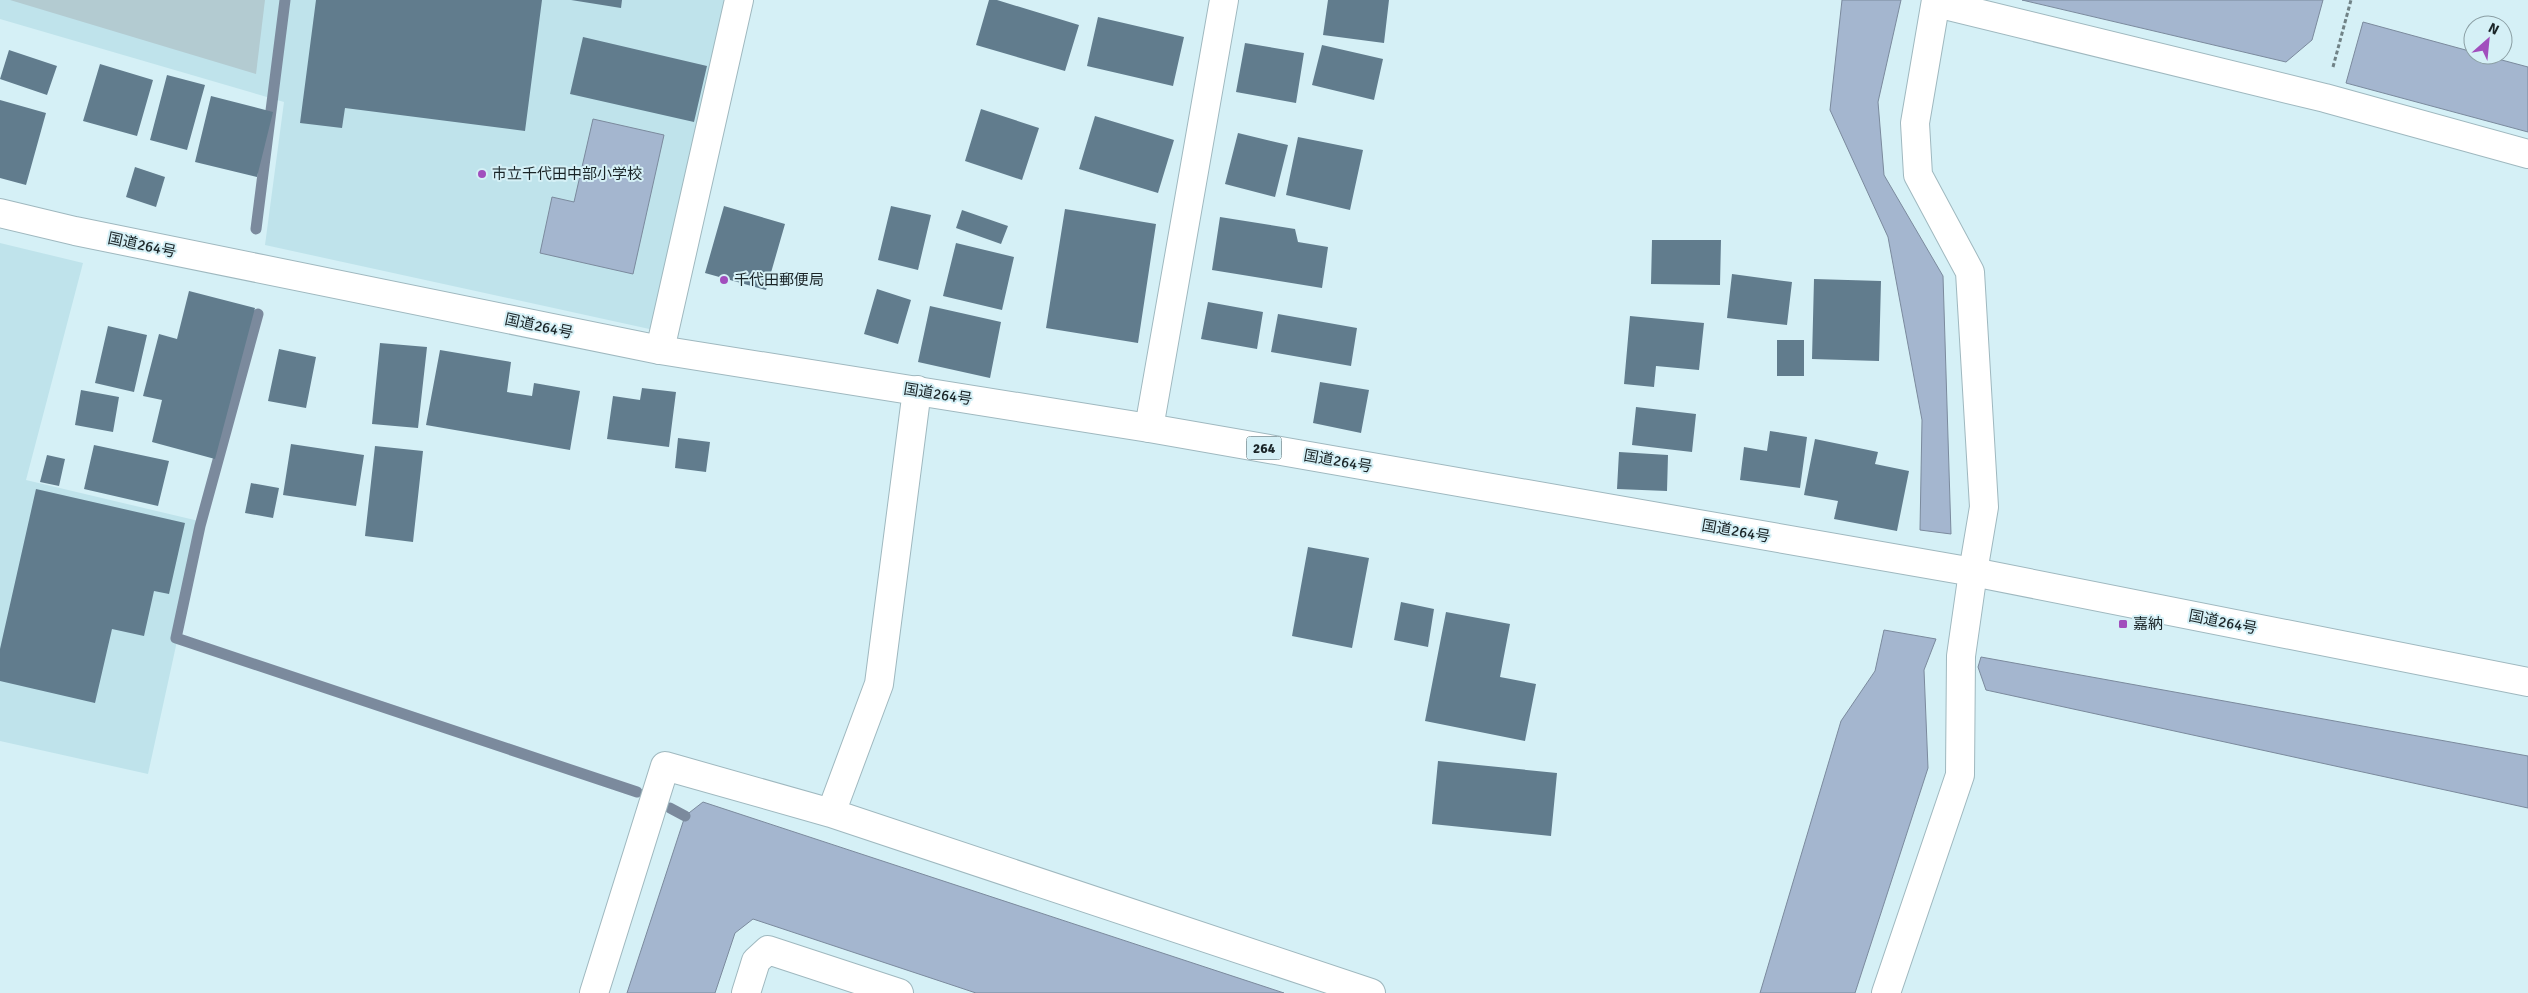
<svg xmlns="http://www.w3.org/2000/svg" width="2528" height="993" viewBox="0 0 2528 993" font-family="Signika,'Noto Sans JP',sans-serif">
	<rect width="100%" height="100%" fill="#d5f0f6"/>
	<!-- built -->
	<path fill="#bfe3eb" d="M 0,0 L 730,0 L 654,330 L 265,245 L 284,102 L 0,19 Z
		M 0,243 L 83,263 L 26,480 L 203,522 L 148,774 L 0,741 Z"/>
	<!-- green -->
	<path fill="#b3cbd1" d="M 10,0 L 265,0 L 256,74 Z"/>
	<!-- water -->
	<path fill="#a4b6cf" stroke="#7b8a9d" d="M 1842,0 L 1901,0 L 1878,102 L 1884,175 L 1943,276 L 1951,534 L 1920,530 L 1922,420 L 1888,237 L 1830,110 Z
		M 2022,0 L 2323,0 L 2312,40 L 2286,62 Z
		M 2363,22 L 2473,52 L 2473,55 L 2483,55 L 2528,67 L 2528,132 L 2346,83 Z
		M 593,119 L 664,135 L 633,274 L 540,253 L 552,197 L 574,202 Z
		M 1884,630 L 1936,639 L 1924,670 L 1928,768 L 1855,993 L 1760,993 L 1841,721 L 1875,671 Z
		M 1981,657 L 2528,756 L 2528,808 L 1986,690 L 1978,667 Z
		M 703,802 L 1284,993 L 976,993 L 753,919 L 735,933 L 715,993 L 627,993 L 685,816 Z"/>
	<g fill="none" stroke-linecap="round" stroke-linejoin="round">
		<!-- stream -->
		<path stroke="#7b8a9d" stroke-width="11" d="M 256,229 L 285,0
			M 258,314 L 200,526 L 176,638 L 637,792
			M 670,808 L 685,816"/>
	</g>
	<!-- building -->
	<path fill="#617c8d" d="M 316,0 L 542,0 L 525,131 L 345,108 L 342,128 L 300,123 Z
		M 571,0 L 622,0 L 621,8 Z
		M 989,0 L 997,0 L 1079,25 L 1065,71 L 976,45 Z
		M 1328,0 L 1389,0 L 1384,43 L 1323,35 Z
		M 1098,17 L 1184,37 L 1173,86 L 1087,66 Z
		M 583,37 L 707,66 L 694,122 L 570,94 Z
		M 1245,43 L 1304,53 L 1296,103 L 1236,92 Z
		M 1322,45 L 1383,59 L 1374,100 L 1312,85 Z
		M 9,50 L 57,66 L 47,95 L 0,79 Z
		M 100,64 L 153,80 L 137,136 L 83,121 Z
		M 167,75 L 205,85 L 187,150 L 150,140 Z
		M 211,96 L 273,112 L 257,177 L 195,162 Z
		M 0,100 L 46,113 L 26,185 L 0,178 Z
		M 981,109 L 1039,128 L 1022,180 L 965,161 Z
		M 1095,116 L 1174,140 L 1158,193 L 1079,169 Z
		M 1238,133 L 1288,145 L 1275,197 L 1225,184 Z
		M 1298,137 L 1363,150 L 1350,210 L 1286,195 Z
		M 135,167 L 165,177 L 156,207 L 126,197 Z
		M 724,206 L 785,224 L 766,290 L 705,273 Z
		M 891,206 L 931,215 L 918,270 L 878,260 Z
		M 1065,209 L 1156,224 L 1138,343 L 1046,328 Z
		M 962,210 L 1008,226 L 1001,244 L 956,228 Z
		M 1220,217 L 1295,229 L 1298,242 L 1328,247 L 1322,288 L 1212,270 Z
		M 1652,240 L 1721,240 L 1720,285 L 1651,284 Z
		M 956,243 L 1014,257 L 1002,310 L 943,296 Z
		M 1732,274 L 1792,282 L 1787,325 L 1727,318 Z
		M 1814,279 L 1881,281 L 1879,361 L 1812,359 Z
		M 877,289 L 911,300 L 898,344 L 864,334 Z
		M 189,291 L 255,308 L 215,459 L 152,442 L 162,400 L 143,396 L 159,334 L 177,339 Z
		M 1208,302 L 1263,312 L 1257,349 L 1201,339 Z
		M 930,306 L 1001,322 L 990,378 L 918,362 Z
		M 1278,314 L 1357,328 L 1351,366 L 1271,352 Z
		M 1630,316 L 1704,323 L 1699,370 L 1656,366 L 1654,387 L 1624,384 Z
		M 108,326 L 147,335 L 134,392 L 95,383 Z
		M 1777,340 L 1804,340 L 1804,376 L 1777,376 Z
		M 380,343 L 427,347 L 418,428 L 372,424 Z
		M 279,349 L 316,357 L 306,408 L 268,401 Z
		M 440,350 L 511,362 L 507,392 L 532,396 L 534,383 L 580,391 L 570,450 L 426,425 Z
		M 1320,382 L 1369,390 L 1361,433 L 1313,423 Z
		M 642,388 L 676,392 L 669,447 L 607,439 L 613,396 L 640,400 Z
		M 81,390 L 119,397 L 113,432 L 75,425 Z
		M 1636,407 L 1696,414 L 1692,452 L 1632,445 Z
		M 1770,431 L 1807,437 L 1800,488 L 1740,480 L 1744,447 L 1767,451 Z
		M 678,438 L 710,442 L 706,472 L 675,468 Z
		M 1815,439 L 1878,452 L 1875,464 L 1909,471 L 1897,531 L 1834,519 L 1838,501 L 1804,495 Z
		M 291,444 L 364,455 L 356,506 L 283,495 Z
		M 94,445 L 169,461 L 158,506 L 84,489 Z
		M 375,446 L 423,451 L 413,542 L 365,536 Z
		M 1619,452 L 1668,455 L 1667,491 L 1617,489 Z
		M 47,455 L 65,459 L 59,486 L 40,482 Z
		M 251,483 L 279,488 L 273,518 L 245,513 Z
		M 36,489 L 185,523 L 169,594 L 154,591 L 144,636 L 112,629 L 95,703 L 0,681 L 0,649 Z
		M 1308,547 L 1369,558 L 1352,648 L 1292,636 Z
		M 1401,602 L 1434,609 L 1428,647 L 1394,640 Z
		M 1446,612 L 1510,624 L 1500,677 L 1536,684 L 1525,741 L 1425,721 Z
		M 1438,761 L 1557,773 L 1551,836 L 1432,824 Z"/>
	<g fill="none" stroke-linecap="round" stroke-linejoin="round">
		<defs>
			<path id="minor" d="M 1936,3 L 2325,98 L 2528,154
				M 660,350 L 739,0
				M 1149,428 L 1224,0
				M 831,813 L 879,684 L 917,390
				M 594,993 L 665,766 L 831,813 L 1371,993
				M 746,993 L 756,961 L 768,950 L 899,993
				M 1886,993 L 1960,775 L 1961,656 L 1973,572 L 1984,507 L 1970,272 L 1918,175 L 1915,123 L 1936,0"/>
			<path id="trunk" d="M 0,213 L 75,231 L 660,350 L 1149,428 L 1973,572 L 2528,682"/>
		</defs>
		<!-- minor casing -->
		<use href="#minor" stroke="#9fb8bf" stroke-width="30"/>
		<!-- trunk casing -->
		<use href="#trunk" stroke="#9fb8bf" stroke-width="30"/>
		<!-- path -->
		<path stroke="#708286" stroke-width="3" stroke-dasharray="4 2.5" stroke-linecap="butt" d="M 2333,67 L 2351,0"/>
		<!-- minor -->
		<use href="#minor" stroke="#fff" stroke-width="28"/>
		<!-- trunk -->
		<use href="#trunk" stroke="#fff" stroke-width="28"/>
	</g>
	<!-- markers -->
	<g fill="#a14ebd" stroke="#d5f0f6" stroke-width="2">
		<circle cx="482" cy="174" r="5"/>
		<circle cx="724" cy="280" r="5"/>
		<rect x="2118" y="619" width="10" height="10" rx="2.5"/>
	</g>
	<g text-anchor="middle" stroke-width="4" stroke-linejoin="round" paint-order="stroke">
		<!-- shield labels -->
		<rect fill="#d5f0f6" stroke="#526165" stroke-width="1" x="1246.5" y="436.5" width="35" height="23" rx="4"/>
		<g font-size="14" font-weight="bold" fill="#1a2427">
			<text x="1264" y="453">264</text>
		</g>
		<!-- poi labels -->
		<g font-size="15" fill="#1a2427" stroke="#d5f0f6" text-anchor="start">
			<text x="492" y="179">市立千代田中部小学校</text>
			<text x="734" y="285">千代田郵便局</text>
			<text x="2133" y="629">嘉納</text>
		</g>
		<!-- street labels -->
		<g font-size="15" fill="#1a2427" stroke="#d5f0f6">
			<text transform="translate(142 245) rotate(12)" y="5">国道264号</text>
			<text transform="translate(539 326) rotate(12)" y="5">国道264号</text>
			<text transform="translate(938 394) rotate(9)" y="5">国道264号</text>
			<text transform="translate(1338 461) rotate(10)" y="5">国道264号</text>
			<text transform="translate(1736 531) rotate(10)" y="5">国道264号</text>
			<text transform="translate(2223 622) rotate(11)" y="5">国道264号</text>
		</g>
	</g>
	<!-- north arrow -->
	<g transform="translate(2488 40) rotate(27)"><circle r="24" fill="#d5f0f6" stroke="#8a9ea3"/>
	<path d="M0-4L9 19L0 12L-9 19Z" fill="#a14ebd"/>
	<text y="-8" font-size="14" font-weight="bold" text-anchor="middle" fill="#1a2427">N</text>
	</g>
</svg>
